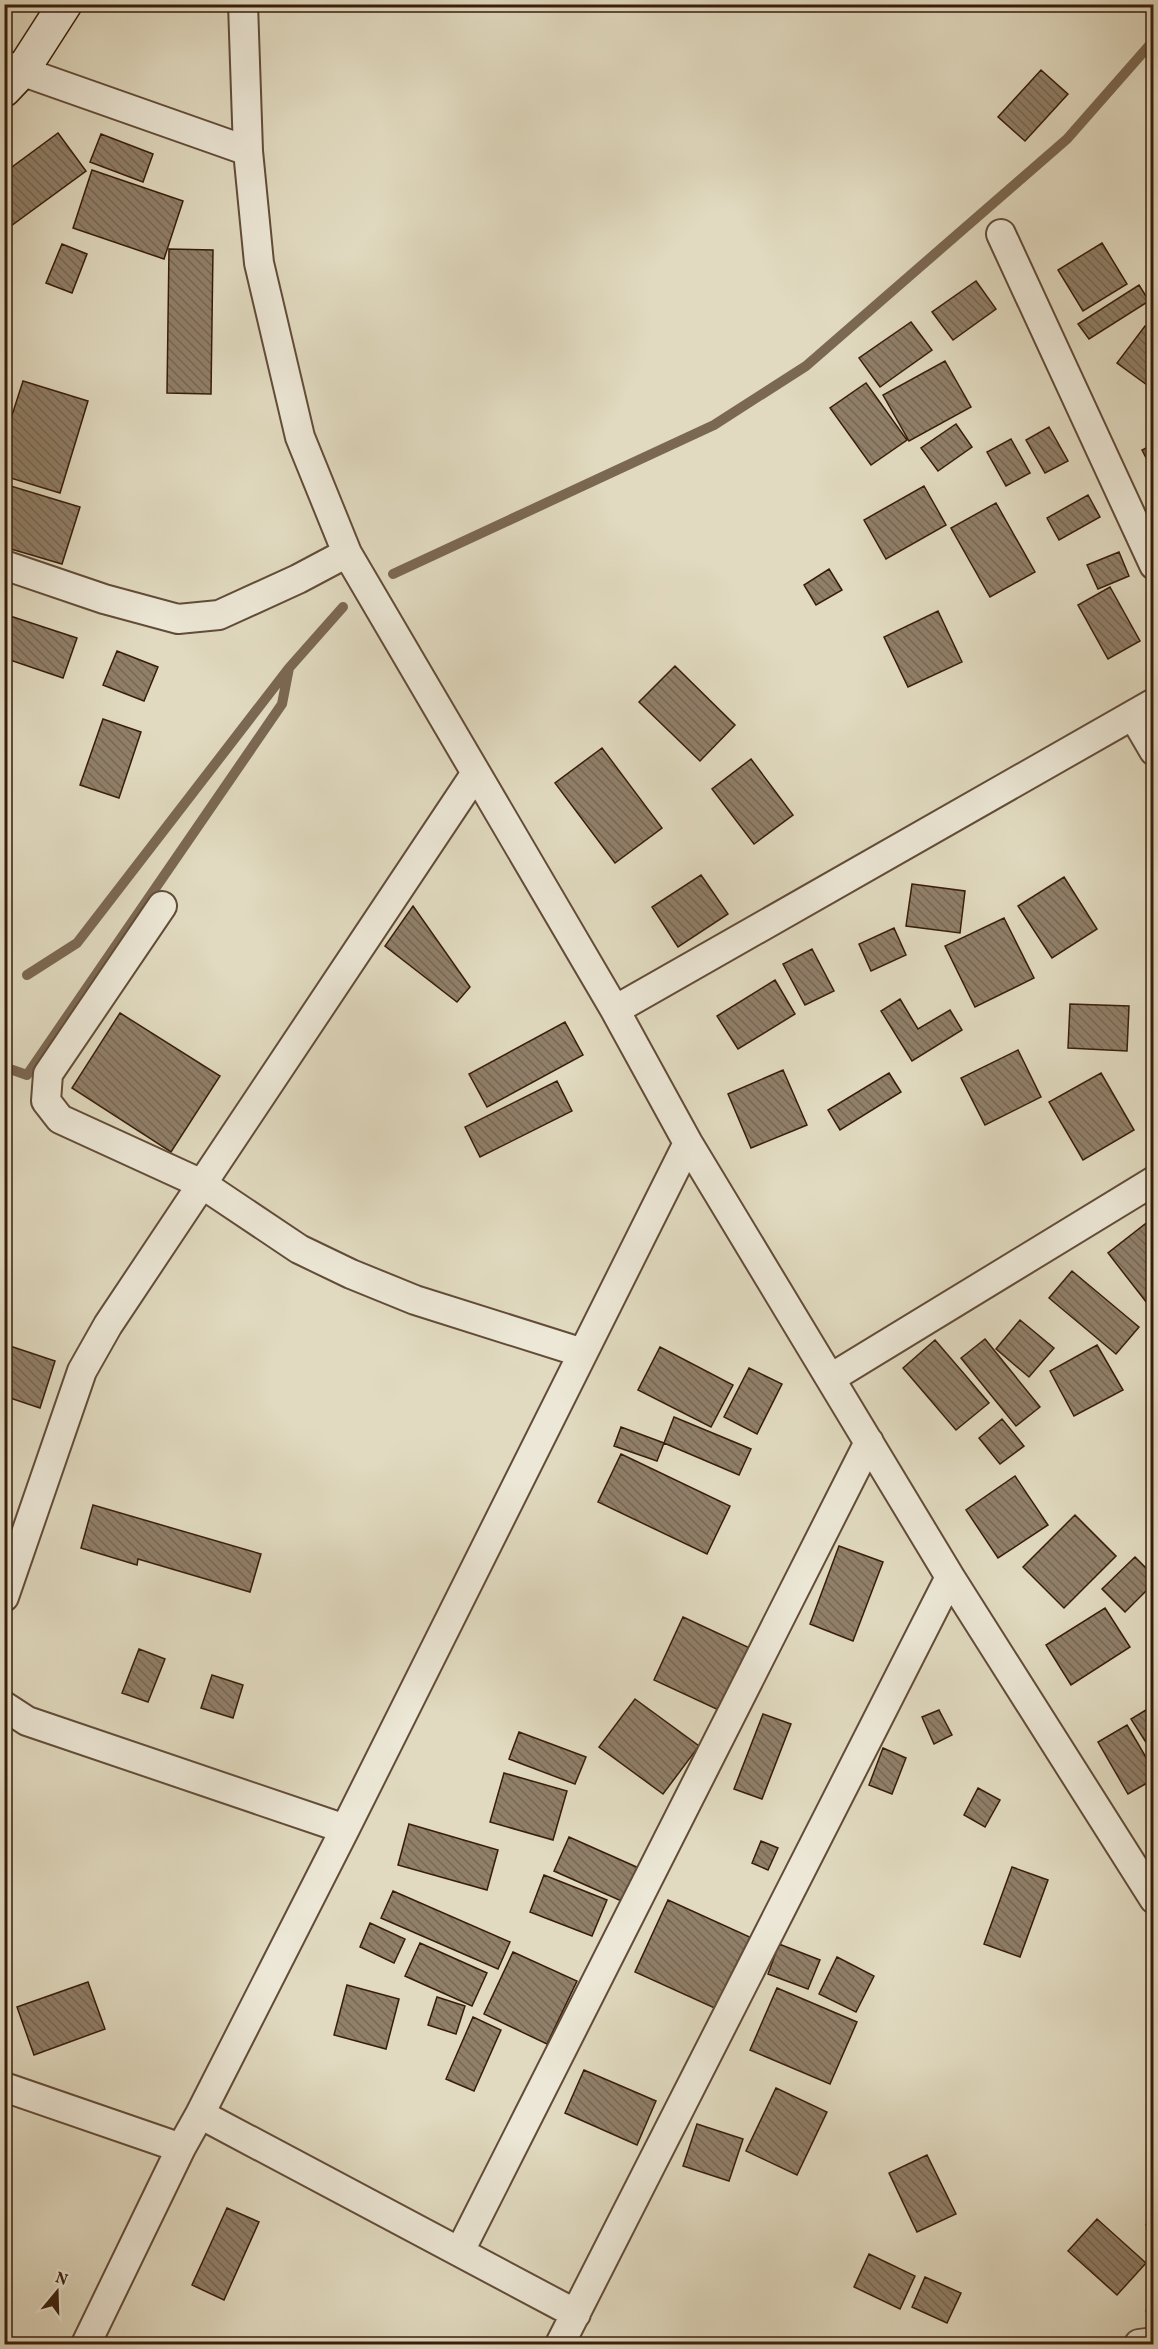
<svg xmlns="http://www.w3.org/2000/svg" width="1158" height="2349" viewBox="0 0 1158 2349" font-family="Vollkorn,serif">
	<defs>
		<pattern id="building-back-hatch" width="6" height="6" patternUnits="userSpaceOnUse" patternTransform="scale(1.5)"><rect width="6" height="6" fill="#907f69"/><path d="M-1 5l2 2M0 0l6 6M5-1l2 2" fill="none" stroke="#776755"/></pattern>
	</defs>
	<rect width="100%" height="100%" fill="#e1dac0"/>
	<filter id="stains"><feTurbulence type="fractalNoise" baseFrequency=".00333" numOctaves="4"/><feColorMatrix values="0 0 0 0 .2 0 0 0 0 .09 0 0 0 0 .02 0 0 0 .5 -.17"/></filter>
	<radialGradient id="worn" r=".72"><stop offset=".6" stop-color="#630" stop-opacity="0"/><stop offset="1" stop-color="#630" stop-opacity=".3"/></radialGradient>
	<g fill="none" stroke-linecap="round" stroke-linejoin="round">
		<!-- stream -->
		<path stroke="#7b6852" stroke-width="10" d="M 393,574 L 714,425 L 806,366 L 1067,139 L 1154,40
			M 27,975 L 77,943 L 289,668 L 343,607
			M 4,1067 L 27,1075 L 282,704 L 289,668"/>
	</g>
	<!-- building -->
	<path fill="url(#building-back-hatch)" stroke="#381d0a" stroke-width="1.5" d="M 1041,70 L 1068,94 L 1025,141 L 998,117 Z
		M 58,133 L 86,171 L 4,231 L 4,173 Z
		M 101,134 L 153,154 L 143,182 L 90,162 Z
		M 92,170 L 183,201 L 164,259 L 73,228 Z
		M 1102,243 L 1127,284 L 1083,311 L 1058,270 Z
		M 62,244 L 87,254 L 72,293 L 46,283 Z
		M 169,249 L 213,250 L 211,394 L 167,393 Z
		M 976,281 L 996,309 L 953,340 L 932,312 Z
		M 1139,285 L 1149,301 L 1089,339 L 1078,324 Z
		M 911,322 L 932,350 L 880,387 L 859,358 Z
		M 1145,326 L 1154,332 L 1154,390 L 1117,363 Z
		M 945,361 L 971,407 L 909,441 L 883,395 Z
		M 23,381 L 88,401 L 60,493 L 4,476 L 4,440 Z
		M 866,383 L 907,440 L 871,465 L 830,408 Z
		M 956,424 L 972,447 L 938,471 L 921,448 Z
		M 1049,427 L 1068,461 L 1045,473 L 1026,440 Z
		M 1011,439 L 1030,473 L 1006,486 L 987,452 Z
		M 1154,444 L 1154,473 L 1142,450 Z
		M 4,484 L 80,507 L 62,564 L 4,547 Z
		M 924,486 L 946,525 L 886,559 L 864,520 Z
		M 1088,495 L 1100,517 L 1059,540 L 1047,518 Z
		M 996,503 L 1035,572 L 990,597 L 951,528 Z
		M 1119,552 L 1129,576 L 1098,589 L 1087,565 Z
		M 829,569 L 842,590 L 816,605 L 804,585 Z
		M 1110,587 L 1140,641 L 1108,659 L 1078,605 Z
		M 938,611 L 962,662 L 908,687 L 884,637 Z
		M 4,614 L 77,638 L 63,678 L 4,658 Z
		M 117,651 L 158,667 L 144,701 L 103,685 Z
		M 675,666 L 735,725 L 700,761 L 639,702 Z
		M 103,719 L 141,732 L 119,798 L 80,785 Z
		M 602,748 L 662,828 L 615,863 L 555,783 Z
		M 751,759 L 793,815 L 754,844 L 712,789 Z
		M 701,875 L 728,914 L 678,947 L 652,907 Z
		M 1064,877 L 1097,929 L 1052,958 L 1018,906 Z
		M 912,884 L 965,891 L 960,933 L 906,926 Z
		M 413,906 L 470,987 L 457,1002 L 385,946 Z
		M 1004,918 L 1034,978 L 975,1007 L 945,946 Z
		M 894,928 L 906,955 L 871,971 L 859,944 Z
		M 812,949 L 834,991 L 805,1005 L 783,964 Z
		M 775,980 L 795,1014 L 738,1049 L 717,1016 Z
		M 900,999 L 918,1029 L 950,1010 L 962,1030 L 912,1061 L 881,1011 Z
		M 1070,1004 L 1129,1006 L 1127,1051 L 1068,1048 Z
		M 120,1013 L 220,1076 L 171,1152 L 72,1088 Z
		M 565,1022 L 583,1055 L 487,1107 L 469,1074 Z
		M 1018,1050 L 1041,1097 L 985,1125 L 961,1078 Z
		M 783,1070 L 807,1125 L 751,1148 L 728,1094 Z
		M 889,1073 L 901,1092 L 840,1130 L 828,1110 Z
		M 1101,1073 L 1134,1130 L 1083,1160 L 1049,1102 Z
		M 557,1081 L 572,1111 L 480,1157 L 465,1127 Z
		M 1154,1217 L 1154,1312 L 1108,1253 Z
		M 1072,1271 L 1139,1327 L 1116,1354 L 1049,1298 Z
		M 1020,1320 L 1054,1348 L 1029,1377 L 996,1349 Z
		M 985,1339 L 1040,1407 L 1016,1426 L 961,1358 Z
		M 935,1340 L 989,1403 L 956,1430 L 903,1368 Z
		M 4,1344 L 55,1361 L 40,1408 L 4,1396 Z
		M 1097,1345 L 1123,1390 L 1074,1416 L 1050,1371 Z
		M 660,1347 L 733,1385 L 711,1427 L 638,1390 Z
		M 749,1368 L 782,1384 L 757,1434 L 724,1417 Z
		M 674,1417 L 751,1449 L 739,1475 L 664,1443 Z
		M 1002,1419 L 1024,1446 L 1000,1464 L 979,1438 Z
		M 621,1427 L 664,1443 L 657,1461 L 614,1446 Z
		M 621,1454 L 730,1506 L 707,1554 L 598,1502 Z
		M 1015,1476 L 1048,1525 L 998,1558 L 966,1510 Z
		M 93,1505 L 261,1554 L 250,1592 L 138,1559 L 137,1565 L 81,1548 Z
		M 1075,1515 L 1116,1556 L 1064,1608 L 1023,1567 Z
		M 839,1546 L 883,1562 L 853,1641 L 810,1624 Z
		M 1135,1557 L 1154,1576 L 1154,1583 L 1125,1612 L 1102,1589 Z
		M 1105,1608 L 1130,1647 L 1071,1685 L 1046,1645 Z
		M 683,1617 L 752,1649 L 723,1712 L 654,1680 Z
		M 139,1649 L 165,1659 L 148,1702 L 122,1693 Z
		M 212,1675 L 243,1685 L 233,1718 L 201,1708 Z
		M 635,1699 L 699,1746 L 663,1794 L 599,1747 Z
		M 1154,1705 L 1154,1755 L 1131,1719 Z
		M 939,1710 L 952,1735 L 934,1744 L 922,1717 Z
		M 763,1714 L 791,1724 L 762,1799 L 734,1789 Z
		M 1127,1725 L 1154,1771 L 1154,1779 L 1128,1794 L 1098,1742 Z
		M 519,1732 L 586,1757 L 575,1784 L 509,1759 Z
		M 883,1748 L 906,1758 L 892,1794 L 869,1785 Z
		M 504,1773 L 567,1791 L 553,1840 L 490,1822 Z
		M 978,1788 L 1000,1800 L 985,1827 L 964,1815 Z
		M 409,1824 L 498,1850 L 487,1890 L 398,1865 Z
		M 569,1837 L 641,1869 L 626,1903 L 554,1871 Z
		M 761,1841 L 778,1848 L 768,1870 L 752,1863 Z
		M 1012,1867 L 1048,1880 L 1020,1957 L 984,1944 Z
		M 544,1875 L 607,1900 L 592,1936 L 530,1912 Z
		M 393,1891 L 510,1942 L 498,1969 L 381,1918 Z
		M 668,1900 L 752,1938 L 719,2010 L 635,1972 Z
		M 370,1923 L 405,1939 L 394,1963 L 360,1947 Z
		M 420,1943 L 487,1973 L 472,2006 L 405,1976 Z
		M 779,1944 L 820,1960 L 808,1989 L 768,1974 Z
		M 513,1952 L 577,1981 L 547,2044 L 484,2014 Z
		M 837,1957 L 874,1976 L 856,2012 L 819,1994 Z
		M 88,1982 L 105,2029 L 34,2055 L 17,2007 Z
		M 347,1985 L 399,1999 L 386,2049 L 334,2035 Z
		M 777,1988 L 857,2022 L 830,2084 L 750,2050 Z
		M 437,1997 L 465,2006 L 456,2034 L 428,2025 Z
		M 473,2017 L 501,2030 L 474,2091 L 446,2079 Z
		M 584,2070 L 656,2101 L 637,2145 L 565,2113 Z
		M 776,2088 L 827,2112 L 797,2175 L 746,2151 Z
		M 697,2124 L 743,2139 L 729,2181 L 683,2166 Z
		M 927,2155 L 956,2214 L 917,2232 L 889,2173 Z
		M 1154,2202 L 1154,2228 L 1146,2225 Z
		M 227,2208 L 259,2222 L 224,2300 L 192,2285 Z
		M 1097,2219 L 1146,2263 L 1117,2295 L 1068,2251 Z
		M 869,2254 L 915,2276 L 900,2309 L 854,2287 Z
		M 925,2277 L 961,2293 L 947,2323 L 912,2307 Z
		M 1154,2293 L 1154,2314 L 1146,2311 Z"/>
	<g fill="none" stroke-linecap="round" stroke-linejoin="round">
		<defs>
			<path id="minor" d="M 243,4 L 248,151 L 259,263 L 300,437 L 347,553 L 615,1010 L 688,1143 L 950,1577 L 1154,1899
				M 4,65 L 248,151
				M 1001,234 L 1154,565
				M 4,565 L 104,599 L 178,619 L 219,615 L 298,579 L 347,553
				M 1133,715 L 1154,751
				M 162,906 L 48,1074 L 46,1101 L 60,1119 L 202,1184 L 299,1249 L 351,1274 L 415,1300 L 583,1353
				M 615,1010 L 1154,703
				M 831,1378 L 1154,1181
				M 4,1597 L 82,1371 L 108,1325 L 476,773
				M 4,1706 L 27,1721 L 345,1829
				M 4,2087 L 181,2148
				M 200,2114 L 576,2314
				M 460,2251 L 869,1442
				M 86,2344 L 181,2148 L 200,2114 L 345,1829 L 688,1143
				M 560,2344 L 950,1577
				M 1139,2344 L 1154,2342"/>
			<path id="secondary" d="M 4,90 L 22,71 L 65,4"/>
		</defs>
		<!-- minor casing -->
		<use href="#minor" stroke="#624c38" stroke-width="32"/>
		<!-- secondary casing -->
		<use href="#secondary" stroke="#381d0a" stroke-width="36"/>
		<!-- minor -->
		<use href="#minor" stroke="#ece7d6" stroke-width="28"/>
		<!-- secondary -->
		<use href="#secondary" stroke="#ece7d6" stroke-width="33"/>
	</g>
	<!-- margin -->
	<rect width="1158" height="2349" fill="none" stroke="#e1dac0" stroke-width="24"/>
	<rect x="6" y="6" width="1146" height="2337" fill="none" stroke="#381d0a" stroke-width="3"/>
	<rect x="12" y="12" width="1134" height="2325" fill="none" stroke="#381d0a" stroke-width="1.5"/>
	<!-- north arrow -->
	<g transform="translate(57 2292) rotate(19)" stroke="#ece7d6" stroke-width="4.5" paint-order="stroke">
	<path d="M0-4.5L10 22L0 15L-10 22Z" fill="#381d0a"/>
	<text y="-9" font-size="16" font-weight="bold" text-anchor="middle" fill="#381d0a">N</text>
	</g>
	<rect width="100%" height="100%" filter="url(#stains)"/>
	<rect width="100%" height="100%" fill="url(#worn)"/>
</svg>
